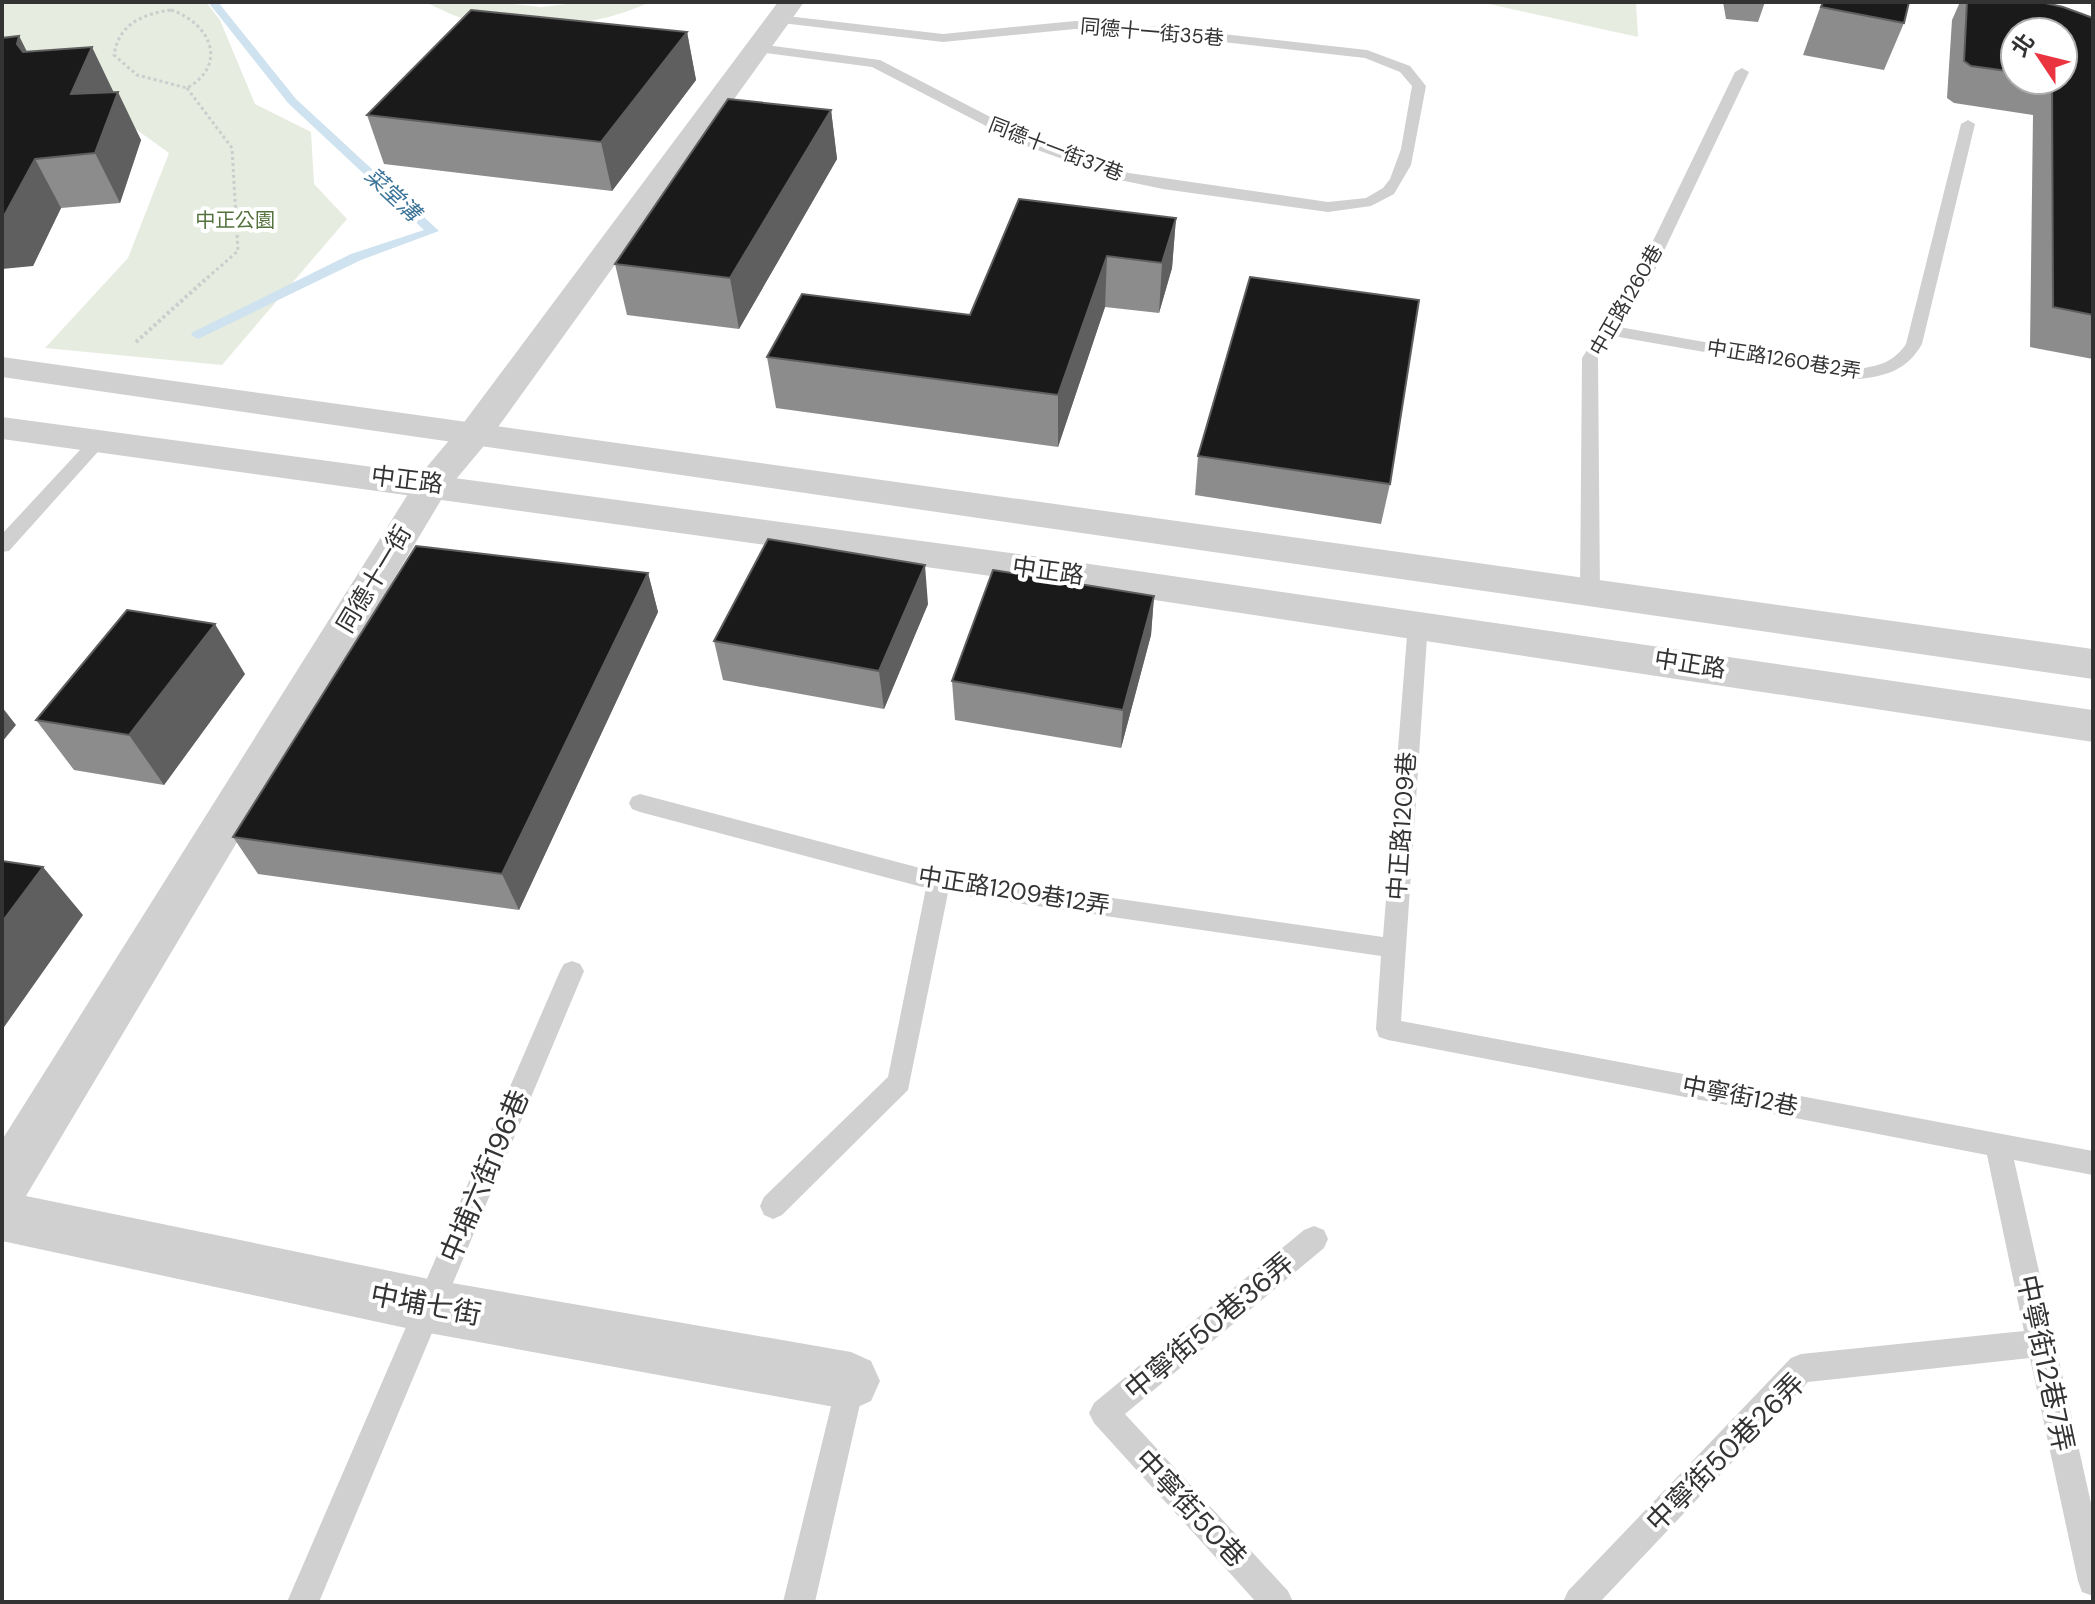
<svg xmlns="http://www.w3.org/2000/svg" width="2095" height="1604" viewBox="0 0 2095 1604" font-family="'DM Sans','Noto Sans TC',sans-serif">
	<rect width="100%" height="100%" fill="#fff"/>
	<!-- green -->
	<path fill="#e6ecdf" d="M 2,2 L 206,2 L 220,20 L 255,104 L 311,132 L 314,184 L 347,219 L 222,365 L 45,348 L 128,258 L 169,153 L 98,102 L 2,101 Z
		M 425,2 L 493,2 L 541,7 L 584,2 L 650,2 C 597,27 535,31 478,22 C 459,19 442,10 425,2 Z
		M 1480,2 L 1636,2 L 1638,37 Z"/>
	<g fill="none" stroke-linecap="round" stroke-linejoin="round">
		<!-- stream -->
		<path fill="#cee2ef" fill-rule="evenodd" d="M 208,2 L 218,2 L 296,99 L 439,231 L 361,260 L 198,339 L 191,335 L 193,332 L 351,254 L 424,230 L 288,103 Z"/>
		<!-- path-far1 -->
		<path stroke="#cdcdcd" stroke-width="3" stroke-dasharray="3 3" stroke-linecap="butt" d="M 171,10 C 210,23 229,64 187,88 L 137,75 L 114,55 C 119,24 142,14 171,10 Z
			M 187,88 L 232,148 L 238,251 L 206,279"/>
		<!-- path -->
		<path stroke="#cdcdcd" stroke-width="4" stroke-dasharray="3 3" stroke-linecap="butt" d="M 136,342 L 208,277"/>
		<!-- service -->
		<path fill="#d0d0d0" fill-rule="evenodd" d="M 778,15 L 943,34 L 1075,21 L 1161,27 L 1367,50 L 1410,66 L 1426,86 L 1411,165 L 1394,194 L 1371,206 L 1328,212 L 1163,189 L 1120,180 L 1021,144 L 872,67 L 758,52 L 751,48 L 758,44 L 880,60 L 1031,138 L 1129,173 L 1328,202 L 1366,198 L 1383,188 L 1390,179 L 1401,149 L 1412,86 L 1400,72 L 1365,58 L 1161,35 L 1075,29 L 943,42 L 773,22 L 771,19 Z
			M 1742,68 L 1749,72 L 1652,276 L 1619,327 L 1858,369 C 1879,366 1894,362 1906,344 L 1961,124 L 1968,120 L 1975,124 L 1922,344 C 1907,370 1887,376 1858,379 L 1613,336 L 1598,358 L 1600,594 L 1597,599 L 1583,599 L 1580,594 L 1582,358 L 1636,276 L 1735,72 Z
			M 98,435 L 104,437 L 107,441 L 104,445 L 9,551 L 2,552 L 2,534 L 92,437 Z
			M 1418,616 L 1428,623 L 1401,1021 L 2093,1151 L 2093,1175 L 2014,1160 L 2093,1512 L 2093,1596 L 2082,1592 L 2078,1581 L 2030,1358 L 1808,1382 L 1600,1602 L 1563,1602 L 1568,1591 L 1791,1358 L 1801,1354 L 2024,1331 L 1987,1155 L 1388,1040 L 1379,1037 L 1376,1029 L 1381,956 L 948,893 L 908,1090 L 782,1215 L 773,1219 L 764,1215 L 760,1206 L 764,1197 L 888,1077 L 926,888 L 640,812 L 632,809 L 629,803 L 632,797 L 640,794 L 939,873 L 1383,937 L 1408,623 Z
			M 572,961 L 580,964 L 584,971 L 319,1602 L 287,1602 L 560,971 L 564,964 Z
			M 1314,1226 L 1324,1230 L 1328,1239 L 1324,1248 L 1125,1414 L 1288,1591 L 1293,1602 L 1256,1602 L 1094,1423 L 1089,1413 L 1094,1403 L 1304,1230 Z
			M 851,1368 L 861,1372 L 865,1382 L 815,1602 L 783,1602 L 837,1382 L 841,1372 Z"/>
		<!-- minor -->
		<path fill="#d0d0d0" fill-rule="evenodd" d="M 778,2 L 804,2 L 488,441 L 447,490 L 26,1196 L 429,1279 L 851,1352 L 871,1361 L 880,1381 L 871,1401 L 851,1410 L 429,1333 L 2,1241 L 2,1140 L 420,475 L 462,425 Z"/>
		<!-- tertiary -->
		<path fill="#d0d0d0" fill-rule="evenodd" d="M 2,357 L 2093,649 L 2093,679 L 2,377 Z
			M 2,417 L 1048,558 L 2093,710 L 2093,742 L 1048,584 L 2,439 Z"/>
	</g>
	<!-- wall -->
	<path fill="#8c8c8c" fill-rule="evenodd" d="M 1723,2 L 1765,2 L 1758,22 L 1726,19 Z
		M 1822,2 L 1909,2 L 1904,23 L 1884,70 L 1803,55 Z
		M 1960,2 L 2041,2 L 2093,18 L 2093,359 L 2030,347 L 2033,115 L 1954,103 L 1947,98 L 1952,20 ZM 2015,32 L 2063,80 L 2015,80 Z
		M 687,32 L 696,80 L 612,191 L 384,164 L 367,115 Z
		M 19,36 L 27,52 L 113,92 L 141,140 L 120,203 L 61,208 L 33,266 Z
		M 831,110 L 837,159 L 739,329 L 627,315 L 615,264 Z
		M 1176,218 L 1172,268 L 1159,313 L 1105,307 L 1058,447 L 776,408 L 767,357 L 970,315 Z
		M 1198,456 L 1390,484 L 1381,524 L 1195,495 Z
		M 648,573 L 658,612 L 519,910 L 258,874 L 233,837 Z
		M 1154,596 L 1151,635 L 1121,748 L 955,720 L 952,681 Z
		M 928,604 L 884,709 L 723,680 L 714,641 Z
		M 245,674 L 164,785 L 74,770 L 36,720 Z"/>
	<!-- shaded-wall -->
	<path fill="#5f5f5f" d="M 687,32 L 696,80 L 612,191 L 601,142 Z
		M 19,36 L 43,84 L 17,44 Z
		M 92,47 L 115,95 L 71,94 Z
		M 118,92 L 141,140 L 120,203 L 95,153 Z
		M 831,110 L 837,159 L 739,329 L 730,278 Z
		M 35,159 L 61,208 L 33,266 L 2,269 L 2,216 Z
		M 1176,218 L 1172,268 L 1159,313 L 1162,263 Z
		M 1107,256 L 1105,307 L 1058,447 L 1058,395 Z
		M 925,565 L 928,604 L 884,709 L 879,671 Z
		M 648,573 L 658,612 L 519,910 L 502,874 Z
		M 1154,596 L 1151,635 L 1121,748 L 1123,710 Z
		M 215,624 L 245,674 L 164,785 L 129,735 Z
		M 2,707 L 16,725 L 2,742 Z
		M 43,867 L 83,915 L 2,1030 L 2,922 Z"/>
	<!-- building -->
	<path fill="#1a1a1a" stroke="#5f5f5f" stroke-width="2" d="M 1823,2 L 1909,2 L 1904,23 L 1821,7 Z
		M 1967,2 L 2041,2 L 2063,7 L 2093,18 L 2093,315 L 2053,307 L 2052,80 L 2063,80 L 2063,32 L 2015,32 L 2015,72 L 1971,66 L 1964,61 Z
		M 471,10 L 687,32 L 601,142 L 367,115 Z
		M 19,36 L 17,44 L 23,52 L 92,47 L 71,94 L 118,92 L 95,153 L 35,159 L 4,216 L 2,216 L 2,38 Z
		M 728,99 L 831,110 L 730,278 L 615,264 Z
		M 1019,199 L 1176,218 L 1162,263 L 1107,256 L 1058,395 L 767,357 L 802,294 L 970,315 Z
		M 1250,277 L 1419,300 L 1390,484 L 1198,456 Z
		M 768,539 L 925,565 L 879,671 L 714,641 Z
		M 416,546 L 648,573 L 502,874 L 233,837 Z
		M 993,570 L 1154,596 L 1123,710 L 952,681 Z
		M 127,610 L 215,624 L 129,735 L 36,720 Z
		M 2,861 L 43,867 L 2,922 Z"/>
	<g text-anchor="middle" stroke-width="8" stroke-linejoin="round" paint-order="stroke">
		<!-- far-street labels -->
		<g font-size="20" fill="#333" stroke="#fff">
			<text transform="translate(1152 32) rotate(5)" y="7">同德十一街35巷</text>
			<text transform="translate(1056 149) rotate(21)" y="7">同德十一街37巷</text>
			<text transform="translate(1626 300) rotate(-60)" y="7">中正路1260巷</text>
			<text transform="translate(1784 359) rotate(9)" y="7">中正路1260巷2弄</text>
		</g>
		<!-- far-park labels -->
		<g font-size="20" fill="#55713e" stroke="#fff">
			<text x="235" y="227">中正公園</text>
		</g>
		<!-- far-water labels -->
		<g font-size="22" font-style="italic" fill="#3d7499" stroke="#fff">
			<text transform="translate(393 194) rotate(43)" y="8">菜堂溝</text>
		</g>
		<!-- street labels -->
		<g font-size="24" fill="#333" stroke="#fff">
			<text transform="translate(407 480) rotate(7)" y="8">中正路</text>
			<text transform="translate(1048 571) rotate(8)" y="8">中正路</text>
			<text transform="translate(374 579) rotate(-59)" y="8">同德十一街</text>
			<text transform="translate(1690 664) rotate(9)" y="8">中正路</text>
			<text transform="translate(1402 826) rotate(-86)" y="8">中正路1209巷</text>
			<text transform="translate(1014 891) rotate(9)" y="8">中正路1209巷12弄</text>
			<text transform="translate(1740 1096) rotate(11)" y="8">中寧街12巷</text>
		</g>
		<!-- near-street labels -->
		<g font-size="28" fill="#333" stroke="#fff">
			<text transform="translate(484 1176) rotate(-67)" y="10">中埔六街196巷</text>
			<text transform="translate(426 1304) rotate(11)" y="10">中埔七街</text>
			<text transform="translate(1209 1326) rotate(-40)" y="10">中寧街50巷36弄</text>
			<text transform="translate(2046 1363) rotate(78)" y="10">中寧街12巷7弄</text>
			<text transform="translate(1725 1452) rotate(-45)" y="10">中寧街50巷26弄</text>
			<text transform="translate(1191 1508) rotate(47)" y="10">中寧街50巷</text>
		</g>
	</g>
	<!-- border -->
	<rect width="2095" height="1604" fill="none" stroke="#333333" stroke-width="8"/>
	<!-- north arrow -->
	<g transform="translate(2039 56) rotate(305)"><circle r="38" fill="#ffffff" stroke="#adadad" stroke-width="2"/>
	<path d="M0-6L14 30L0 20L-14 30Z" fill="#ea3541"/>
	<text y="-12" font-size="22" font-weight="bold" text-anchor="middle" fill="#333333">北</text>
	</g>
</svg>
